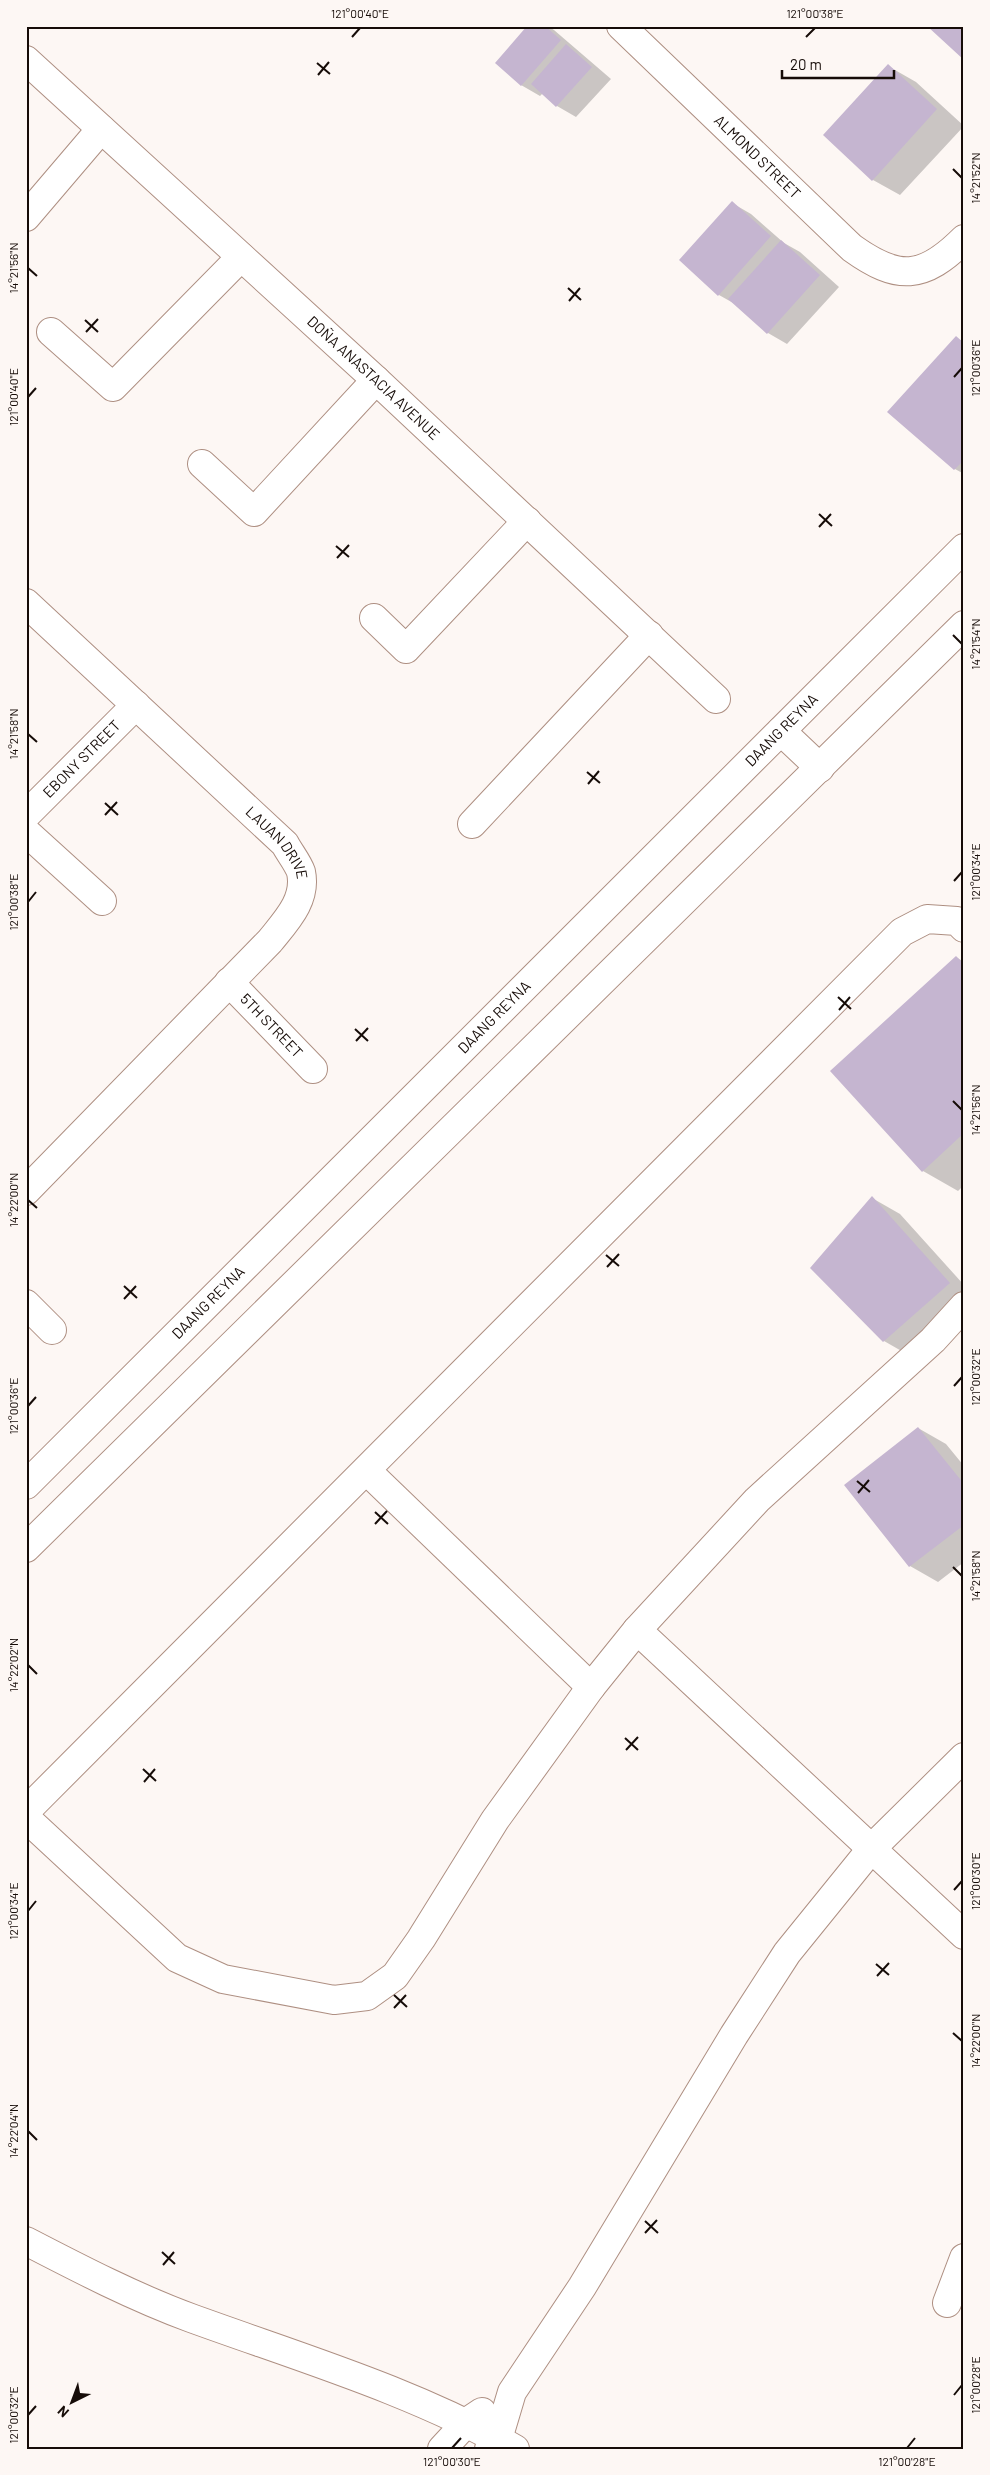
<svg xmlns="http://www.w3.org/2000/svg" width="990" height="2475" viewBox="0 0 990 2475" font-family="Barlow,sans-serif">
	<rect width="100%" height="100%" fill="#fdf7f4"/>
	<!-- shadow -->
	<path fill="#0003" d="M 529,26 L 548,26 L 554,30 L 611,79 L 576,117 L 557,106 L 543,93 L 540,96 L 521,85 Z
		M 888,66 L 916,82 L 964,126 L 900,195 L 873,180 Z
		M 732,203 L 751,214 L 784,243 L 800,252 L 839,287 L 787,344 L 768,333 L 735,304 L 719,295 Z
		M 956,338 L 964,342 L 964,474 L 955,469 Z
		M 956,957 L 964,962 L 964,1185 L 958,1191 L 923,1171 Z
		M 872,1198 L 900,1214 L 964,1285 L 964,1310 L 912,1357 L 884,1341 Z
		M 918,1428 L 946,1444 L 964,1466 L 964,1562 L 938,1582 L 910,1566 L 846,1485 Z"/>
	<!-- building -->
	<path fill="#c5b5d0" d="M 527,26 L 545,26 L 561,40 L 521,86 L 495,63 Z
		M 927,26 L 964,26 L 964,60 Z
		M 566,44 L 592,67 L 556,107 L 531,84 Z
		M 888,64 L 937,109 L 872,181 L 823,135 Z
		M 732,201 L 771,236 L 718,296 L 679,260 Z
		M 781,240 L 820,275 L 767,334 L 728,299 Z
		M 956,336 L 964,343 L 964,460 L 954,470 L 887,412 Z
		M 956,956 L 964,964 L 964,1133 L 922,1172 L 830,1071 Z
		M 872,1196 L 950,1283 L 883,1342 L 810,1268 Z
		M 918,1427 L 964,1484 L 964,1525 L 909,1567 L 844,1485 Z"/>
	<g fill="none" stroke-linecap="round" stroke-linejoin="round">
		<defs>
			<g id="minor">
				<path id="s1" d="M 621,26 L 852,248 C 898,281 923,280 964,239"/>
				<path id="s2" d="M 26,60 L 376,380 L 716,699"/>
				<path d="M 26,217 L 101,129"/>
				<path d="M 51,332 L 113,387 L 241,257"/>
				<path d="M 202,464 L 254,512 L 376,380"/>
				<path id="s3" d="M 26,603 L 285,844 C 289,852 298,863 301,872 C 307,900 286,921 270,941 L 26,1191"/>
				<path d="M 374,618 L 406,649 L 527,521"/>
				<path id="s4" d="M 26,815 L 136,705"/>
				<path d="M 472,824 L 649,635"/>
				<path d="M 26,832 L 102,901"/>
				<path id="s5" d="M 229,982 L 313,1069"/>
				<path d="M 26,1304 L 52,1330"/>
				<path d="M 367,1471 L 591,1687"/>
				<path d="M 637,1630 L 964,1935"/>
				<path d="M 26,1811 L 902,932 L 927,919 L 957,921 L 964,928"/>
				<path d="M 26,1818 L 177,1958 L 223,1979 L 334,2000 L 367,1996 L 395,1976 L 421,1939 L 495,1820 L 591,1687 L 637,1630 L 757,1500 L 933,1340 L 964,1306"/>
				<path d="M 26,2241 C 80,2269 134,2297 191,2318 C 301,2358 413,2391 515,2449"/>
				<path d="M 947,2303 L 964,2258"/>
				<path d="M 442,2449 L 467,2422 L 482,2412"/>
				<path d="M 489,2449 L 498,2439 L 512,2392 L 582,2287 L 734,2035 L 787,1953 L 872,1848 L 964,1757"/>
			</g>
			<g id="major">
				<path d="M 781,731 L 820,768"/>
				<path id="s6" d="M 26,1485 L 964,548"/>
				<path d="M 26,1548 L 964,625"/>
			</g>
		</defs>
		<!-- minor casing -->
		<use href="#minor" stroke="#ae8f82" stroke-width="30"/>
		<!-- major casing -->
		<use href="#major" stroke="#ae8f82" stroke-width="30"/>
		<!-- minor -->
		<use href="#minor" stroke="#fff" stroke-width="28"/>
		<!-- major -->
		<use href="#major" stroke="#fff" stroke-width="28"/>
	</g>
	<!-- ticks -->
	<path fill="none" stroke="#160c08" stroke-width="2" d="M 352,37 L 360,28M 806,37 L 815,28M 317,63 L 330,74M 318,75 L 329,62M 953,169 L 962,178M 28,268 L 37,276M 568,288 L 581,300M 569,301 L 580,288M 85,320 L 98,332M 86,332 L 98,319M 954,377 L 962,368M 28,397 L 36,388M 819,514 L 832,526M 819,527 L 831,514M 336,546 L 349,557M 337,558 L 349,545M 953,635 L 962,644M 28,734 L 37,742M 587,772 L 600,783M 588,784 L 599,771M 105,803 L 118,815M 105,815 L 117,802M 954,881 L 962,872M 28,902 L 36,892M 838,997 L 851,1009M 839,1010 L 850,997M 355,1029 L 368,1041M 356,1041 L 368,1028M 953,1101 L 962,1110M 28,1200 L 37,1208M 606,1255 L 619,1266M 607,1267 L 619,1254M 124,1286 L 137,1298M 124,1299 L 136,1286M 954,1386 L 962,1377M 28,1406 L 36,1397M 857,1481 L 870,1492M 858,1493 L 869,1480M 375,1512 L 388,1524M 375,1524 L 387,1511M 953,1567 L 962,1576M 28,1665 L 37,1674M 625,1738 L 638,1750M 626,1750 L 638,1737M 143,1769 L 156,1781M 144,1782 L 155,1769M 954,1890 L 962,1881M 28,1911 L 36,1901M 876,1964 L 889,1975M 877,1976 L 889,1963M 394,1995 L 407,2007M 394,2008 L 406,1995M 953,2033 L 962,2041M 28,2131 L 37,2140M 645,2221 L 658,2233M 645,2233 L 657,2220M 162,2252 L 175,2264M 163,2265 L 174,2252M 954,2395 L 962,2385M 28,2415 L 36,2406M 452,2448 L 461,2438M 907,2448 L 915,2438"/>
	<g text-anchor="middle" stroke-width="4.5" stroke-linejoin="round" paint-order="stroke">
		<!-- street labels -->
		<g font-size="15" fill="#160c08" stroke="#fdf7f4">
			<text dy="5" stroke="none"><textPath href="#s1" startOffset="189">ALMOND STREET</textPath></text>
			<text dy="5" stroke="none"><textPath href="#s2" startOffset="471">DOÑA ANASTACIA AVENUE</textPath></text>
			<text dy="5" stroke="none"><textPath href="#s6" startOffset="1068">DAANG REYNA</textPath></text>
			<text dy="5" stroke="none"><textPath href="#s4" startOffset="79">EBONY STREET</textPath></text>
			<text dy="5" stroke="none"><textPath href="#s3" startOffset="348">LAUAN DRIVE</textPath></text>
			<text dy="5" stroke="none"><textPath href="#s6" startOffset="662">DAANG REYNA</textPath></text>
			<text dy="5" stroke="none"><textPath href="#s5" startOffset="61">5TH STREET</textPath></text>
			<text dy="5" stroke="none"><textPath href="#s6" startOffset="258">DAANG REYNA</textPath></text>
		</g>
	</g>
	<!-- border -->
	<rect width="990" height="2475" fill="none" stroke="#fdf7f4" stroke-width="55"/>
	<!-- north arrow -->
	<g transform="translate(72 2402) rotate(222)" stroke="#fdf7f4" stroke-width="4" paint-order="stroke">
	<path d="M0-4L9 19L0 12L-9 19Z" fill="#160c08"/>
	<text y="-8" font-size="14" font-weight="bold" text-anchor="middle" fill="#160c08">N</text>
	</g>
	<!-- scale -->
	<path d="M782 70v8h112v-8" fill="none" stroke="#160c08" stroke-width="2.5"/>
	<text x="790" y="70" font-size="15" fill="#160c08" stroke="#fdf7f4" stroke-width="4" paint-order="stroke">20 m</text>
	<rect x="28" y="28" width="934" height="2420" fill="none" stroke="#160c08" stroke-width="2"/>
	<g font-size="12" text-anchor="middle" fill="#160c08">
		<text x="360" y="18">121°00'40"E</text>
		<text x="815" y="18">121°00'38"E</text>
		<text transform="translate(976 178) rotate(-90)" y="4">14°21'52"N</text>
		<text transform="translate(14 268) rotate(-90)" y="4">14°21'56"N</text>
		<text transform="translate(976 368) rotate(-90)" y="4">121°00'36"E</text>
		<text transform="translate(14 397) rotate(-90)" y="4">121°00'40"E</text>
		<text transform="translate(976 644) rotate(-90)" y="4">14°21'54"N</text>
		<text transform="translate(14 734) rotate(-90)" y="4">14°21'58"N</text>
		<text transform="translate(976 872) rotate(-90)" y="4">121°00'34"E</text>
		<text transform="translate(14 902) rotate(-90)" y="4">121°00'38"E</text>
		<text transform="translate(976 1110) rotate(-90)" y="4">14°21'56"N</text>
		<text transform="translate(14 1200) rotate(-90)" y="4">14°22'00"N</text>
		<text transform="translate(976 1377) rotate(-90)" y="4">121°00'32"E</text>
		<text transform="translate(14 1406) rotate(-90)" y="4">121°00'36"E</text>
		<text transform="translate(976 1576) rotate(-90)" y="4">14°21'58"N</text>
		<text transform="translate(14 1665) rotate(-90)" y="4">14°22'02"N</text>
		<text transform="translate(976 1881) rotate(-90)" y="4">121°00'30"E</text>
		<text transform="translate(14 1911) rotate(-90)" y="4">121°00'34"E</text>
		<text transform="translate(976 2041) rotate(-90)" y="4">14°22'00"N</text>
		<text transform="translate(14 2131) rotate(-90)" y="4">14°22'04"N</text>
		<text transform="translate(976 2385) rotate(-90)" y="4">121°00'28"E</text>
		<text transform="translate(14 2415) rotate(-90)" y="4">121°00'32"E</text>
		<text x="452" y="2466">121°00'30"E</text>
		<text x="907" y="2466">121°00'28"E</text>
	</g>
</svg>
